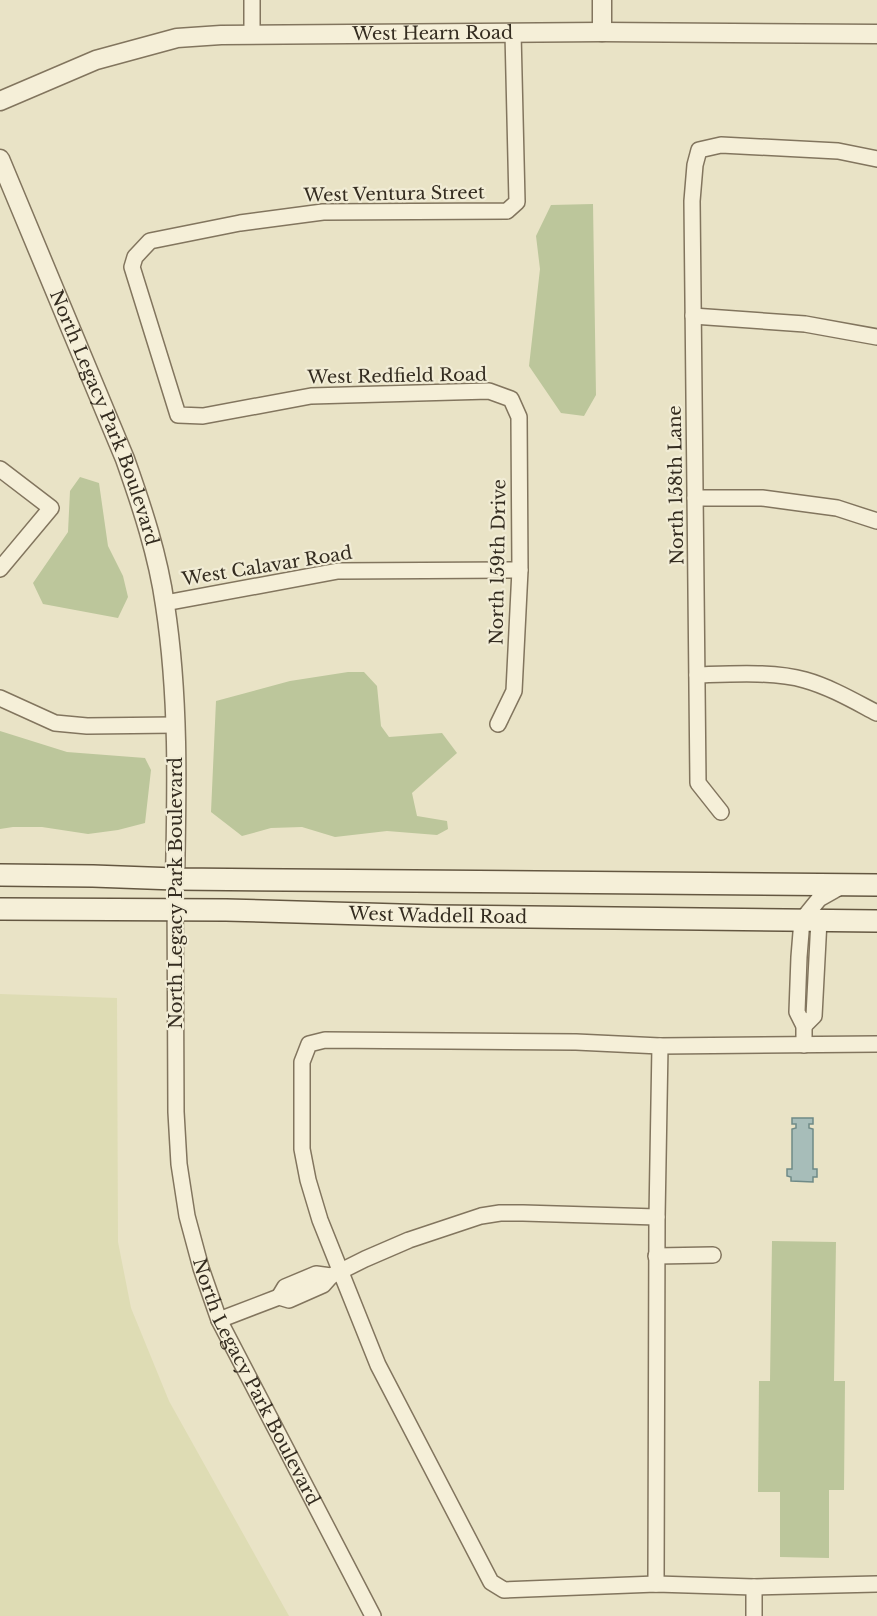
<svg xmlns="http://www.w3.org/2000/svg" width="877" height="1616" viewBox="0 0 877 1616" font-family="'Libre Baskerville',serif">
	<rect width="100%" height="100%" fill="#e9e3c6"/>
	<!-- farmland -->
	<path fill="#dedcb4" d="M 0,994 L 117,998 L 118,1242 L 131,1308 L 169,1401 L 289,1616 L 0,1616 Z"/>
	<!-- green -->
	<path fill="#bcc69b" d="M 593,204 L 596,395 L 584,416 L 561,413 L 529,366 L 540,269 L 536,236 L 551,205 Z
		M 80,477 L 99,483 L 108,546 L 123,576 L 128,597 L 118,618 L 43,604 L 33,583 L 68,532 L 70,491 Z
		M 348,672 L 364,672 L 377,686 L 381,726 L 389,737 L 442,733 L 457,753 L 412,793 L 417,816 L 447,821 L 448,829 L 437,835 L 387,831 L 335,837 L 302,827 L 271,828 L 242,836 L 211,812 L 216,701 L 290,681 Z
		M 0,731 L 67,752 L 145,758 L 151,770 L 145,823 L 118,830 L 88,834 L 42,827 L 13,827 L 0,829 Z
		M 772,1241 L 836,1242 L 834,1381 L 845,1381 L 844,1490 L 829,1490 L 829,1558 L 780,1557 L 780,1492 L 758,1492 L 759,1381 L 770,1381 Z"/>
	<!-- water -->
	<path fill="#a7bdb9" stroke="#6f8a87" stroke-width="1.5" d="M 792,1118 L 813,1118 L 813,1124 L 809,1124 L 809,1128 L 813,1129 L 813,1169 L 817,1169 L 817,1177 L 813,1177 L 813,1182 L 791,1181 L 791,1177 L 787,1176 L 787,1169 L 792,1169 L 792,1129 L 796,1128 L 796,1124 L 792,1124 Z"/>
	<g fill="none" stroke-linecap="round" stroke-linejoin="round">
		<defs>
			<g id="minor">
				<path d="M 252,0 L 252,34"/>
				<path d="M 693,316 L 805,324 L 877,337"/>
				<path d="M 0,469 L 51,508 L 0,569"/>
				<path d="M 695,498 L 762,498 L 837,508 L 877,521"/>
				<path d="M 165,603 L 338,571 L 520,570"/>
				<path d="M 697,675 C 729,674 774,671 805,680 C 830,687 854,701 877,713"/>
				<path d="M 0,698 L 55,723 L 87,726 L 176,725"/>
				<path d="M 498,724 L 514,691 L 520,570 L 519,417 L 511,399 L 489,391 L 311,396 L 203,416 L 178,415 L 132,267 L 135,257 L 150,241 L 240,223 L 323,212 L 507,211 L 517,202 L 513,33"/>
				<path d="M 721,812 L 698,783 L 692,201 L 695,165 L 699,150 L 721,145 L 838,151 L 877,159"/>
				<path id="s1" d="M 175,879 L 176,1112 L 179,1164 L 187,1216 L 201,1268 L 219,1320 L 373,1616"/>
				<path d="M 804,1026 L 814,1016 L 819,920"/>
				<path d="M 877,1044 L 660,1046 L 576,1042 L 325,1040 L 309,1044 L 302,1062 L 302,1149 L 308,1180 L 320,1220 L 378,1365 L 491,1582 L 504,1590 L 656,1584 L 754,1587 L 877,1584"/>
				<path d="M 804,1045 L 804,1026 L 797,1012 L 799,957 L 802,920 L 819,899 L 842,886"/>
				<path d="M 656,1256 L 713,1255"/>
				<path d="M 279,1297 L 285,1287 L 316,1274 L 331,1276 L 365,1259 L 409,1240 L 481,1216 L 500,1213 L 523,1213 L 657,1217"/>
				<path d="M 219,1320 L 279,1297 L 289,1300 L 323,1285 L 331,1276"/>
				<path d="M 656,1584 L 657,1217 L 660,1046"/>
				<path d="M 754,1616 L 754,1587"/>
			</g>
			<g id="tertiary">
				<path d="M 602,0 L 602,32"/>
				<path id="s2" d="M 0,101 L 96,60 L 177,38 L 221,35 L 602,32 L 877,34"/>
				<path id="s3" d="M 0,159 L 125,459 C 142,507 158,555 165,605 C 179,696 177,788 175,879"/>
			</g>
			<g id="secondary">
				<path d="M 0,875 L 93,876 L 175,879 L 877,885"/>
				<path id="s4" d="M 0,909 L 226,910 L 434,916 L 877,921"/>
			</g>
		</defs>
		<!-- minor casing -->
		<use href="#minor" stroke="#82755e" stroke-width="18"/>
		<!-- tertiary casing -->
		<use href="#tertiary" stroke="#82755e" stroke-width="21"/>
		<!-- secondary casing -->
		<use href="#secondary" stroke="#645741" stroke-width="24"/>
		<!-- minor -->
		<use href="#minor" stroke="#f5efd8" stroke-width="15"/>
		<!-- tertiary -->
		<use href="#tertiary" stroke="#f5efd8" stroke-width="18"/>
		<!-- secondary -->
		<use href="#secondary" stroke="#f5efd8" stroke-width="21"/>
	</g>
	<g text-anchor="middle" stroke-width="4.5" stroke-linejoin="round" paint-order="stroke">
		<!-- street labels -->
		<g font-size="18" fill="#342c20" stroke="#f1ecd5">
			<text dy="6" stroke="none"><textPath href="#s2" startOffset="444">West Hearn Road</textPath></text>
			<text transform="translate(394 194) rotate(-1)" y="6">West Ventura Street</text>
			<text transform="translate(397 376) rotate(-1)" y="6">West Redfield Road</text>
			<text dy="6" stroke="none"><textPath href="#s3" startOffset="279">North Legacy Park Boulevard</textPath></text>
			<text transform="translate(676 485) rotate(-91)" y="6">North 158th Lane</text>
			<text transform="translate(498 562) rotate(-89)" y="6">North 159th Drive</text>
			<text transform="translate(267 566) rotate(-9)" y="6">West Calavar Road</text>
			<text transform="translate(176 893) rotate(-90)" y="6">North Legacy Park Boulevard</text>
			<text dy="6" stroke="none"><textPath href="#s4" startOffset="438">West Waddell Road</textPath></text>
			<text dy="6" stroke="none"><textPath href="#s1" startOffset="518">North Legacy Park Boulevard</textPath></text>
		</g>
	</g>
</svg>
